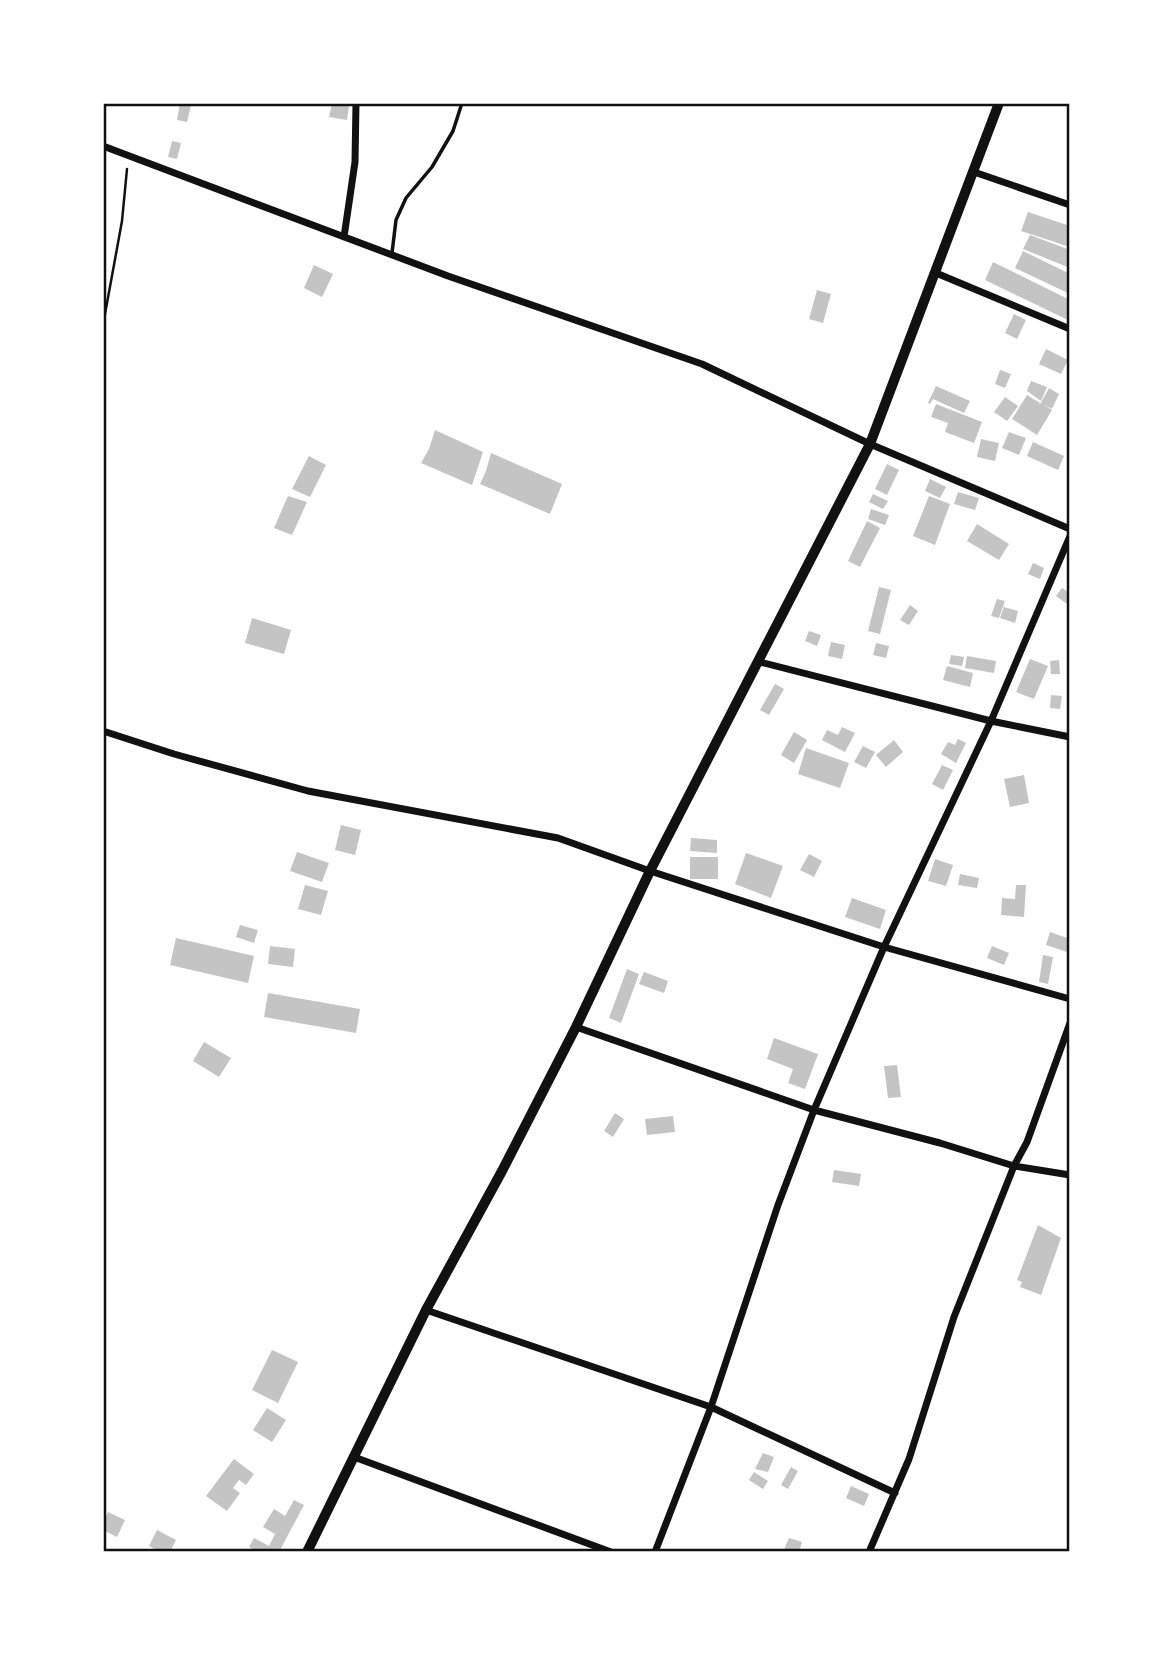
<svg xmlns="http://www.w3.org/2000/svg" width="1173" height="1655" viewBox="0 0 1173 1655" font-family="'Space Grotesk',sans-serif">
	<rect width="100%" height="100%" fill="#fff"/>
	<!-- building -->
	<path fill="#c4c4c4" d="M 180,103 L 191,105 L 187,122 L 177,120 Z
		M 332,103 L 349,106 L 347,120 L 329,117 Z
		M 172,141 L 181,143 L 177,159 L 168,157 Z
		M 1028,212 L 1070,226 L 1070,247 L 1021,231 Z
		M 1030,235 L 1070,250 L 1070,268 L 1023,249 Z
		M 1023,251 L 1070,274 L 1070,294 L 1015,268 Z
		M 993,262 L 1070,300 L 1070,321 L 985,280 Z
		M 314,265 L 333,274 L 322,297 L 304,288 Z
		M 817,290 L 831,294 L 823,323 L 809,319 Z
		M 1014,314 L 1026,320 L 1017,339 L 1005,333 Z
		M 1046,349 L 1068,360 L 1061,374 L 1039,364 Z
		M 1000,370 L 1011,374 L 1005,388 L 995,384 Z
		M 1031,381 L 1047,387 L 1041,401 L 1027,391 Z
		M 936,386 L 970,401 L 964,413 L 933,399 L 930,404 L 928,403 Z
		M 1049,388 L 1059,394 L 1052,409 L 1043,404 L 1052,410 L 1037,435 L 1012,419 L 1027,395 L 1040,403 L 1039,406 Z
		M 1005,397 L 1018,406 L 1007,421 L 994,412 Z
		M 936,404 L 982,422 L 974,443 L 945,432 L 948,423 L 931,417 Z
		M 435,430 L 483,452 L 472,485 L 421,463 L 429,449 Z
		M 1009,432 L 1026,438 L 1019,455 L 1002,448 Z
		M 981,439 L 999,443 L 995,461 L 977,457 Z
		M 1033,442 L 1064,456 L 1058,470 L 1027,456 Z
		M 491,453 L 562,484 L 550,514 L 480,484 L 486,471 Z
		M 309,456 L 326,465 L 310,497 L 292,489 Z
		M 887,464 L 899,470 L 887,495 L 875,489 Z
		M 930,479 L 946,487 L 940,498 L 925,491 Z
		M 958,492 L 979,498 L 975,510 L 954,504 Z
		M 873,494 L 888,501 L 883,509 L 869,502 Z
		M 288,496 L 307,502 L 292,535 L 274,528 Z
		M 929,496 L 950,504 L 935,545 L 913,536 Z
		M 871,509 L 889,515 L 885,525 L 868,519 Z
		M 867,521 L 880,528 L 860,567 L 848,561 Z
		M 977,524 L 1009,544 L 999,560 L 967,541 Z
		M 1033,563 L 1044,568 L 1040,579 L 1028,574 Z
		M 879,587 L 891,590 L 880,634 L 868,631 Z
		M 1062,588 L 1070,593 L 1070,606 L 1056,596 Z
		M 997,599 L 1005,601 L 999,618 L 991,616 Z
		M 910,605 L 918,611 L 909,625 L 900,620 Z
		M 1004,607 L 1018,611 L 1015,623 L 1000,618 Z
		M 252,618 L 291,630 L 284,654 L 245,643 Z
		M 809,631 L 821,635 L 817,646 L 805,641 Z
		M 831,642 L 845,645 L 842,659 L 828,656 Z
		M 876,643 L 889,646 L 886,658 L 873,655 Z
		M 951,655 L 964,657 L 962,666 L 949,664 Z
		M 967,656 L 996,661 L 994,673 L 965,668 Z
		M 1030,659 L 1048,666 L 1034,699 L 1016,692 Z
		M 1059,660 L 1060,674 L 1051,674 L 1050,661 Z
		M 947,666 L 973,673 L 970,687 L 943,680 Z
		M 775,684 L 784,689 L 769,715 L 760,710 Z
		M 1051,695 L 1062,696 L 1060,709 L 1050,708 Z
		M 842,727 L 855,733 L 845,752 L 822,740 L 827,730 L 838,735 Z
		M 794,732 L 807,740 L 794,763 L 781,755 Z
		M 958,739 L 966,743 L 956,763 L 941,754 L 948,742 L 955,745 Z
		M 894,740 L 903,752 L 886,767 L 876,755 Z
		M 863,746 L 875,752 L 866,768 L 854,762 Z
		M 806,748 L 849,763 L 840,788 L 798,774 Z
		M 942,765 L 953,770 L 943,790 L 932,784 Z
		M 1024,775 L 1029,803 L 1010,807 L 1004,779 Z
		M 341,825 L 361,830 L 355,855 L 335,850 Z
		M 691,838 L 717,840 L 717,853 L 690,851 Z
		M 297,852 L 329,863 L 322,882 L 290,871 Z
		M 746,853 L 783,866 L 771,898 L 735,884 Z
		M 809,854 L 822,861 L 814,877 L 800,870 Z
		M 690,857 L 718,857 L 718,879 L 690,879 Z
		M 935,859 L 953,865 L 946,886 L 928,881 Z
		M 960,874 L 979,878 L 977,888 L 958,885 Z
		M 305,885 L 328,891 L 321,915 L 298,909 Z
		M 1016,885 L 1026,885 L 1024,917 L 1001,915 L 1002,898 L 1015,899 Z
		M 852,898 L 886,910 L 880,929 L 845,917 Z
		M 240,925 L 258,930 L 254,943 L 236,937 Z
		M 1050,932 L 1070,939 L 1070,953 L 1046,945 Z
		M 176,938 L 254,956 L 248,983 L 170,965 Z
		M 270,946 L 295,949 L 293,967 L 268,964 Z
		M 992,946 L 1009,953 L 1004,965 L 987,958 Z
		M 1043,955 L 1053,957 L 1048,984 L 1039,982 Z
		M 627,969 L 639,974 L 621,1023 L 609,1018 Z
		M 644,972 L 668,981 L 664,993 L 639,984 Z
		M 268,993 L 360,1009 L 356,1033 L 264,1017 Z
		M 774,1038 L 818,1054 L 805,1089 L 788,1083 L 793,1069 L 767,1059 Z
		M 204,1042 L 231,1058 L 219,1077 L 193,1061 Z
		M 897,1065 L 901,1097 L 888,1098 L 884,1066 Z
		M 615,1113 L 624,1119 L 613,1137 L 604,1131 Z
		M 673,1116 L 675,1132 L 647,1135 L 645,1119 Z
		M 834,1170 L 861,1174 L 859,1186 L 832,1182 Z
		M 1038,1225 L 1061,1238 L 1041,1295 L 1020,1287 L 1022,1282 L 1017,1280 Z
		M 272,1350 L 298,1362 L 278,1403 L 252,1390 Z
		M 267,1408 L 286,1420 L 272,1442 L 253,1430 Z
		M 763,1453 L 774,1457 L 768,1472 L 755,1469 Z
		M 234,1459 L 254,1474 L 246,1485 L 239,1480 L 233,1488 L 240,1493 L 227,1511 L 206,1496 Z
		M 791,1467 L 798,1471 L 788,1489 L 781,1485 Z
		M 754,1472 L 768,1481 L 763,1489 L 749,1480 Z
		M 851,1486 L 869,1494 L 864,1506 L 846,1498 Z
		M 294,1500 L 304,1505 L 279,1552 L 258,1552 L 249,1547 L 254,1538 L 269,1546 L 275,1534 L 263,1527 L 274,1509 L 285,1516 Z
		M 108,1512 L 125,1520 L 117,1537 L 103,1530 L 103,1522 Z
		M 157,1530 L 176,1540 L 170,1552 L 160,1552 L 149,1546 Z
		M 789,1538 L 802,1542 L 799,1552 L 783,1552 Z"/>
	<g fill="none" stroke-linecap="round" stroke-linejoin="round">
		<!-- path -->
		<path stroke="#111" stroke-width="2.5" d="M 103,325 L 122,221 L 127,169"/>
		<!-- service -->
		<path stroke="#111" stroke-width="3.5" d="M 392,253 L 396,220 L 406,198 L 432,167 L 453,131 L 462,103"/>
		<!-- minor -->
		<path stroke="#111" stroke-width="7" d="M 103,146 L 448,276 L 702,364 L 870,444 L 1070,529
			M 974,172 L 1070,205
			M 344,237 L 355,162 L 356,103
			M 936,273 L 1070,329
			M 760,662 L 991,721 L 1070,737
			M 103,731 L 174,754 L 308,791 L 558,838 L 650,871 L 884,947 L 1070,999
			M 576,1027 L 814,1110 L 940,1143 L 1014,1166 L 1070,1175
			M 426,1310 L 711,1407 L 895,1493
			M 354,1457 L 611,1552
			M 655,1552 L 711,1407 L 778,1205 L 814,1110 L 884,947 L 991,721 L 1070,536
			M 869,1552 L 909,1459 L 954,1317 L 1014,1166 L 1027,1142 L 1070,1023"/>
		<!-- primary -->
		<path stroke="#111" stroke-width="10" d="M 307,1552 L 426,1310 L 502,1171 L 576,1027 L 650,871 L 870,444 L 999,103"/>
	</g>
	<!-- border -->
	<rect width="1173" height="1655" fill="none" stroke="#ffffff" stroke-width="210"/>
	<rect x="105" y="105" width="963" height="1445" fill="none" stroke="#111" stroke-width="2.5"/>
</svg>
